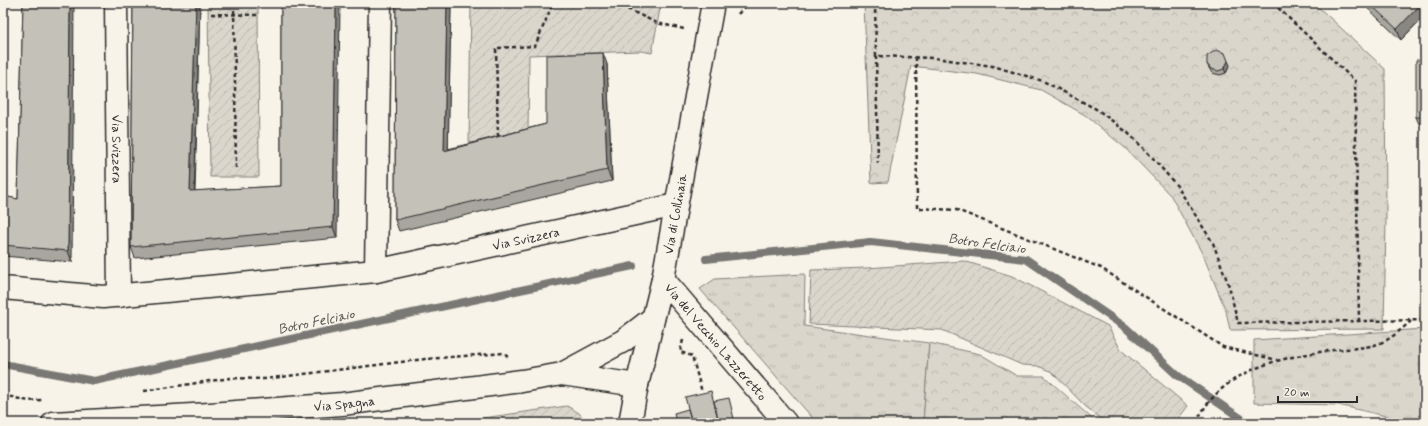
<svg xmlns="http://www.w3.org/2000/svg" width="1428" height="426" viewBox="0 0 1428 426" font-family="Mynerve,sans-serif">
	<defs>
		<pattern id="grass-tufts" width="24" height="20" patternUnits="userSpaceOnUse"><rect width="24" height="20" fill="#dad6cc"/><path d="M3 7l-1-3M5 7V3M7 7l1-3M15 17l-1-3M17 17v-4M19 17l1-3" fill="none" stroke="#bbb8af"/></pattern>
		<pattern id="forest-crowns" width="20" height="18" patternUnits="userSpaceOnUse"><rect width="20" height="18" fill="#dad6cc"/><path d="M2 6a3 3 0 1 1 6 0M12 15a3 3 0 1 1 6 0" fill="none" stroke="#bbb8af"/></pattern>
		<pattern id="garden-furrows" width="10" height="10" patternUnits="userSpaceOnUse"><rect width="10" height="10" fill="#dad6cc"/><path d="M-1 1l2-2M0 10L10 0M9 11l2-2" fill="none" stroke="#bbb8af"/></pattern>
	</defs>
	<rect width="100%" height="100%" fill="#f7f3e8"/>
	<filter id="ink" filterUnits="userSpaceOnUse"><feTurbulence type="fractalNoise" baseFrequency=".025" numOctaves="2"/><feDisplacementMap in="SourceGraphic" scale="8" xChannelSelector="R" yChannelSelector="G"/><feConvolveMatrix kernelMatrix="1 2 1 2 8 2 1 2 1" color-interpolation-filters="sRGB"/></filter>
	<g filter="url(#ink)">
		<!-- grass -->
		<path fill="url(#grass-tufts)" stroke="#82807c" d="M 805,274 L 804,326 L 929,343 L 923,423 L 817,423 L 700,289 L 715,279 Z
			M 1425,329 L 1425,423 L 1416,423 L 1338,405 L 1254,403 L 1254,340 Z"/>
		<!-- forest -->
		<path fill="url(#forest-crowns)" stroke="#82807c" d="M 864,3 L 1314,3 L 1385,69 L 1386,219 L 1384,329 L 1230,330 L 1226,311 L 1203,255 L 1171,196 L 1124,147 L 1085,115 L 1041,90 L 977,74 L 911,66 L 888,182 L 871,183 Z
			M 929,343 L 980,354 L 1017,376 L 1044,376 L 1097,423 L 923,423 Z"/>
		<!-- garden -->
		<path fill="url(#garden-furrows)" stroke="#82807c" d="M 208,3 L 258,3 L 259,177 L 210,177 Z
			M 471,3 L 661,3 L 652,53 L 641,51 L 529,55 L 528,132 L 469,144 Z
			M 964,261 L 1012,276 L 1108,326 L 1121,350 L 1188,406 L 1175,423 L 1106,423 L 1085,406 L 1052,372 L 1038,366 L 1022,365 L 942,330 L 809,324 L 811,270 L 867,268 Z
			M 567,406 L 579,413 L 587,423 L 448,423 Z"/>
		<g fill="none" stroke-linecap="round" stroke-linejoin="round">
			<!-- stream -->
			<path stroke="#7a7874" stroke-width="8" d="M 706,259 L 871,242 L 1026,259 L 1125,327 L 1177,375 L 1245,421 L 1261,423
				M 3,364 L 94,381 L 633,266"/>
			<defs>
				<g id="minor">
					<path id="s1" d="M 116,3 L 119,296"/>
					<path d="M 376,271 L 380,3"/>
					<path id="s2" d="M 663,279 L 786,423"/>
					<path id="s3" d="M 3,288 L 103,297 L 376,271 L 676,205"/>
					<path d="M 562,374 L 623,341 L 653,318"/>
					<path id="s4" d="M 53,423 L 210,414 L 342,404 L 522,381 L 562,374 L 637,385"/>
					<path id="s5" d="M 630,423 L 637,385 L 663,279 L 713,3"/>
				</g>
			</defs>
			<!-- minor casing -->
			<use href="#minor" stroke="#2b2b2b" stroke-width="25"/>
			<!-- path -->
			<path stroke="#2b2b2b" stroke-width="2.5" stroke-dasharray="4 3" stroke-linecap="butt" d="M 234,3 L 236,170
				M 615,3 L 657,23 L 684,29
				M 875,3 L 876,56 L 934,58 L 993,66 L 1043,81 L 1098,110 L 1128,133 L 1152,157 L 1177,186 L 1213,243 L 1229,286 L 1238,323 L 1425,320
				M 1273,3 L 1355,81 L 1359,321
				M 211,14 L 258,15
				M 738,14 L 748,3
				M 876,56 L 878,163
				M 916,57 L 917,208 L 957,210 L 1101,268 L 1223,347 L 1277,360
				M 498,137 L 496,48 L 535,46 L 553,3
				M 683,340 L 680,352 L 692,356 L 702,392
				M 144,391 L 230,378 L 264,379 L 425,359 L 504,353 L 509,357
				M 3,395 L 28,401 L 42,400
				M 1196,423 C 1221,369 1281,357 1334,350 C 1351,348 1369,349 1385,341 C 1394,336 1403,328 1411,321"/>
			<!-- minor -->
			<use href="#minor" stroke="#f7f3e8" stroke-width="22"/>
		</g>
		<!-- wall -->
		<path fill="#a9a69f" stroke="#2b2b2b" d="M 23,3 L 72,262 L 3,256 L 3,196 L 18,199 Z
			M 133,3 L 200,3 L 195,191 L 281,186 L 281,3 L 337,238 L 135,258 L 131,247 Z
			M 396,3 L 451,3 L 448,149 L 546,124 L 607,64 L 612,181 L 399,231 L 395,220 Z
			M 1362,3 L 1425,3 L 1425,15 L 1401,40 Z
			M 1425,60 L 1425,124 L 1419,124 L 1416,117 Z
			M 1207,64 L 1230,65 L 1226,73 L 1220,75 L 1212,73 L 1209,68 Z"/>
		<!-- shaded-wall -->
		<path fill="#898782" stroke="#2b2b2b" d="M 70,3 L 74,3 L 72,262 L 68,251 Z
			M 196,3 L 200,3 L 194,202 L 190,191 Z
			M 336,3 L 340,3 L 337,238 L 333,227 Z
			M 447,3 L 451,3 L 448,162 L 444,151 Z
			M 1422,3 L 1425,3 L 1425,15 L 1401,40 L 1397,29 Z
			M 603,53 L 607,64 L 612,181 L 607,170 Z
			M 1228,61 L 1230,65 L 1226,73 L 1224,69 Z"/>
		<!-- building -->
		<path fill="#c4c1b9" stroke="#2b2b2b" d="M 23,3 L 70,3 L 68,251 L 3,245 L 3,196 L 18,199 Z
			M 133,3 L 196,3 L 190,191 L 281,186 L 281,3 L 336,3 L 333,227 L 131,247 Z
			M 396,3 L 447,3 L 444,151 L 546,124 L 546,55 L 603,53 L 607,170 L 395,220 Z
			M 1369,3 L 1422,3 L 1397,29 Z
			M 1216,50 L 1225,53 L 1228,61 L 1224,69 L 1218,71 L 1211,69 L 1207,64 L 1207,56 Z
			M 1416,60 L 1425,60 L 1425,117 L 1416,117 Z
			M 711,391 L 719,423 L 692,423 L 685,397 Z
			M 729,398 L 735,423 L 719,423 L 714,401 Z
			M 688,409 L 692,423 L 676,423 L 674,413 Z"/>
	</g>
	<g text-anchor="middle" stroke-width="3" stroke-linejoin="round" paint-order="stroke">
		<!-- street labels -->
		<g font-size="13" fill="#2b2b2b" stroke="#f7f3e8">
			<text dy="5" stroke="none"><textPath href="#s1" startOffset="146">Via Svizzera</textPath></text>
			<text dy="5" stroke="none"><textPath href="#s5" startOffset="214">Via di Collinaia</textPath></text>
			<text dy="5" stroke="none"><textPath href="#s3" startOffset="528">Via Svizzera</textPath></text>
			<text dy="5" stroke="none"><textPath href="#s2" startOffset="82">Via del Vecchio Lazzeretto</textPath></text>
			<text dy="5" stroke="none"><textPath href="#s4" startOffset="292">Via Spagna</textPath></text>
		</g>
		<!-- water labels -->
		<g font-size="14" font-style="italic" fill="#53524f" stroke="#f7f3e8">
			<text transform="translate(987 243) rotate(8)" y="5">Botro Felciaio</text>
			<text transform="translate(316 321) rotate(-12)" y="5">Botro Felciaio</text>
		</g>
	</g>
	<!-- margin -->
	<rect width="1428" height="426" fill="none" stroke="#f7f3e8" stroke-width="16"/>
	<rect x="8" y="8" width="1412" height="410" fill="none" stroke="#2b2b2b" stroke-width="1.5" filter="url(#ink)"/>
	<!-- scale -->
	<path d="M1278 396v6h79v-6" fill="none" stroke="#2b2b2b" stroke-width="2"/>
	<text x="1284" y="396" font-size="12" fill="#2b2b2b" stroke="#f7f3e8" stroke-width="3" paint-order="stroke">20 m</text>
</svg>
